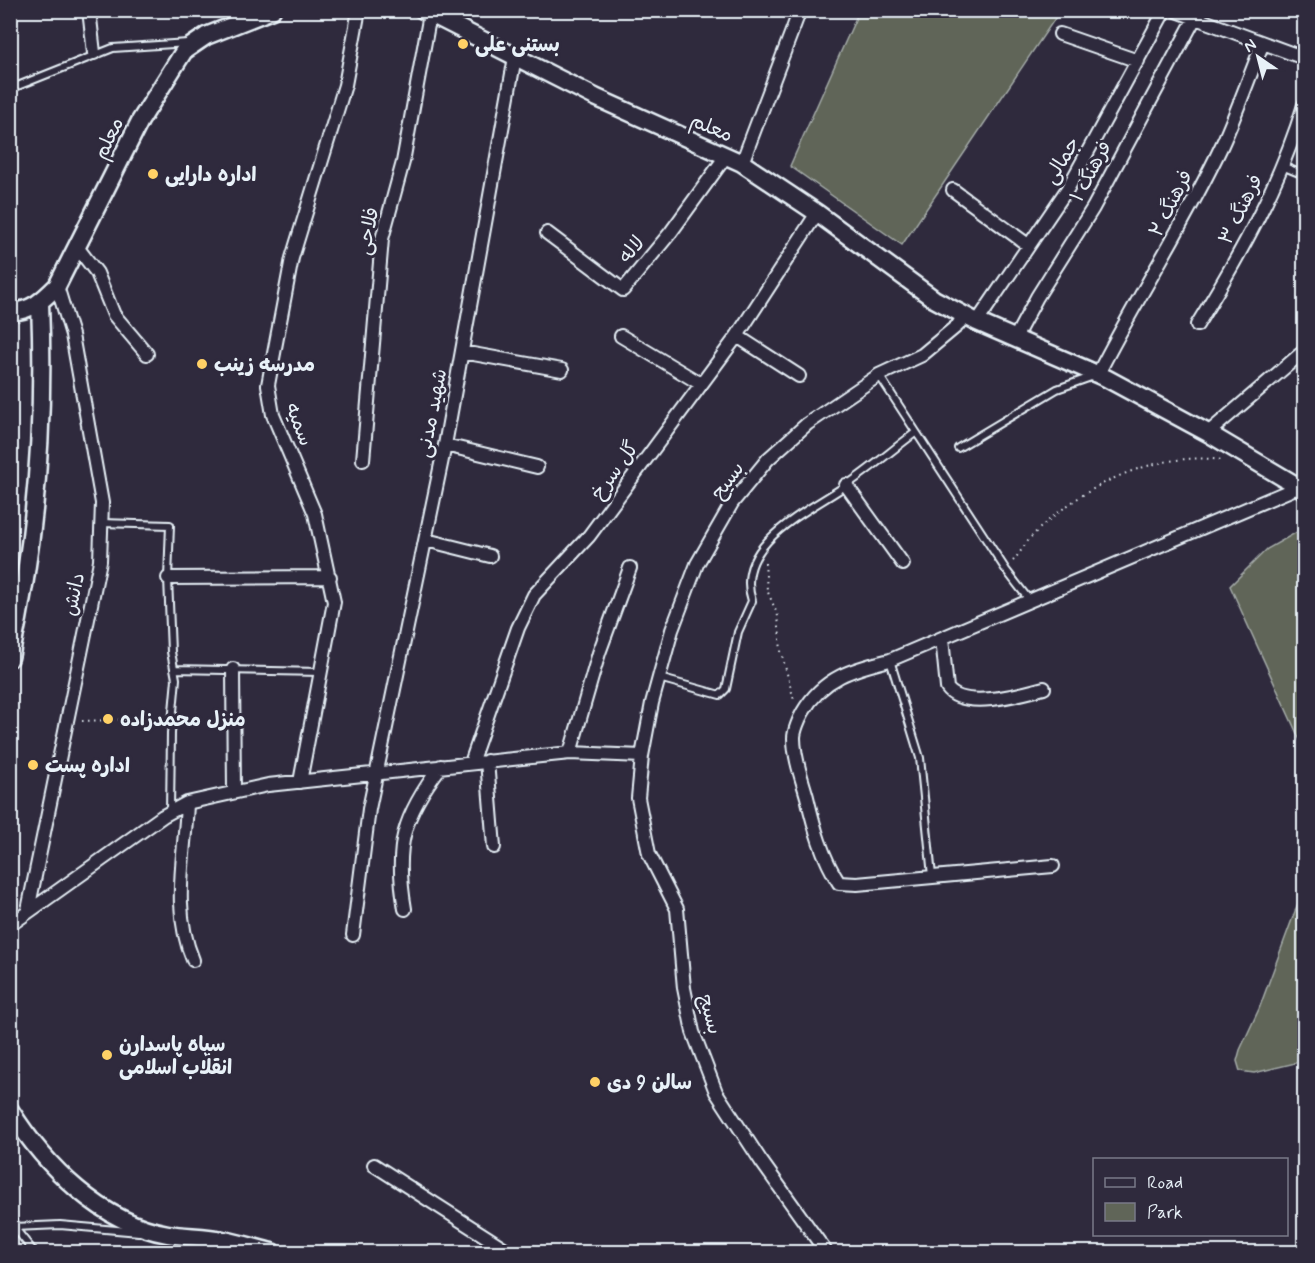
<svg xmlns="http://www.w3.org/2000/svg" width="1315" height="1263" viewBox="0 0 1315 1263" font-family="Mynerve,'Playpen Sans Arabic',sans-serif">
	<rect width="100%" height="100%" fill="#2f2a3d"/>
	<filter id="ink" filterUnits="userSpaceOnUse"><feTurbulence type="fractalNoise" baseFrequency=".0167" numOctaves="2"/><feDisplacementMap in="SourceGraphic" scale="12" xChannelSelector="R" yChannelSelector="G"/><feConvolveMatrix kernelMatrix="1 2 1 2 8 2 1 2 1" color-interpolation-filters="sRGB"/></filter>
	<g filter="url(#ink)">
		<!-- green -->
		<path fill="#606558" stroke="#a4aba8" stroke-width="1.5" d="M 859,11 L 1060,11 L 902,245 L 790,166 Z
			M 1304,528 L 1304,749 L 1230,586 L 1267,549 Z
			M 1304,887 L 1304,1061 L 1254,1073 L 1240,1071 L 1237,1061 L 1240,1050 L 1259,1009 Z"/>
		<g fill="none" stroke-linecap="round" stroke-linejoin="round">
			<defs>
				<path id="lane" d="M 10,89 L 113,48 L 188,43
					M 1282,166 L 1304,175
					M 879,375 L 1006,570 L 1030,601
					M 958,448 L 1057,389 L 1094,376
					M 101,523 L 170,525 L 168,578 L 171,652 L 176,679 L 171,733 L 170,812
					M 890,660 L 920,758 L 932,876
					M 174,669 L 320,672
					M 659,678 L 720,695 L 726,689 L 738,632 L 752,601 C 733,544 807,512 845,486 C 869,470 892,450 915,433
					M 14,1227 L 60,1225 L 139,1232
					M 14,1227 L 34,1252"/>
				<path id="street" d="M 89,10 L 94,53
					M 1174,10 L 1304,58
					M 1060,34 L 1138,61
					M 742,163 L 800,10
					M 953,190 L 1028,245
					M 547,233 L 623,290 L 671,232 L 726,156
					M 77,247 L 97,273 L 114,315 L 147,354
					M 977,322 L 1068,188 L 1165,10
					M 1197,325 C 1240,255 1280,184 1304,105
					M 621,336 L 701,384
					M 737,336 L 799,376
					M 1015,338 L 1037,297 L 1093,208 L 1195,18
					M 462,352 L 562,370
					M 1098,374 C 1137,297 1185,224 1222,145 C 1237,112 1249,77 1263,43
					M 1208,433 L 1304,351
					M 445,445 L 537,467
					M 363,460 L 382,239 L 403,162 L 430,14
					M 846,485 L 903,564
					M 426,540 L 490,556
					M 168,578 L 330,577
					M 942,638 L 947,688 C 963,711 1022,694 1044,688
					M 233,669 L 234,791
					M 570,753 L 599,653 L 630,568
					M 487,761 L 494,847
					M 471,763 L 518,628 L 534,595 L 589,536 L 737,336 L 817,213
					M 300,782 L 334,602 L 315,514 L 273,415 L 268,385 L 292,258 L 345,85 L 359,10
					M 187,803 C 185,858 171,908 193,960
					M 1053,866 L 857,884 L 839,883 C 822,857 814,827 807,797 C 802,779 794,758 794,738 C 794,731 799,719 803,712 C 823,677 853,669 890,660 L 1298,487
					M 405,909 C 394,846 403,816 441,766
					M 28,910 L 100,561 L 102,503 L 72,335 L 57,286
					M 10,925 L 163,816 L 187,803 L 268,785 L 570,753 L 642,756
					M 353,935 L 369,809 L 445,445 L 515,57
					M 374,1165 L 510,1252
					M 10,1222 L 14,1227 L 10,1229
					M 826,1252 L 761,1161 L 716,1092 L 693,1032 L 684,988 L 677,909 L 649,854 L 638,798 L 642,756 L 652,703 L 672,630 L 697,564 L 732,503 L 768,459 L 807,424 L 879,375 L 922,355 L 958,325 L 964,315"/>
				<path id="secondary" d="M 423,10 L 595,97 L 742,163 L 817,213 L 934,299 L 977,322 L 1106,378 L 1208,433 L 1304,490
					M 10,312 C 32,311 43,300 57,286 L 140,121 L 184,51 L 206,36 L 272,10
					M 10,658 C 36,542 45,422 40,303
					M 10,1110 C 45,1166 101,1223 168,1234 C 186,1237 205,1236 223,1240 C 240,1243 256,1248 272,1252"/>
			</defs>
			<!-- lane casing -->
			<use href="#lane" stroke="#e8f1f8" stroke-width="10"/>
			<!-- street casing -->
			<use href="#street" stroke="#e8f1f8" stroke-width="16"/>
			<!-- secondary casing -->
			<use href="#secondary" stroke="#e8f1f8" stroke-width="21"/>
			<!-- path -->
			<path stroke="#e8f1f8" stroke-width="2" stroke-dasharray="1.5 4.5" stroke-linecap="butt" d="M 1013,561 C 1021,552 1027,540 1036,532 C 1084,485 1154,451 1222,460
				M 765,563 L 767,590 L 778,616 L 781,651 L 794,700
				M 82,721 L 143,719"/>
			<!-- lane -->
			<use href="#lane" stroke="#2f2a3d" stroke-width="6"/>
			<!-- street -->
			<use href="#street" stroke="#2f2a3d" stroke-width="12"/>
			<!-- secondary -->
			<use href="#secondary" stroke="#2f2a3d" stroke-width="16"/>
		</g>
	</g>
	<!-- markers -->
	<g fill="#ffd166" stroke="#2f2a3d" stroke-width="2">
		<circle cx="463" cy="44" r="6"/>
		<circle cx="153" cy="174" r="6"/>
		<circle cx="202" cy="364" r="6"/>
		<circle cx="108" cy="719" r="6"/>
		<circle cx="33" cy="765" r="6"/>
		<circle cx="107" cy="1055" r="6"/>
		<circle cx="595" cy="1082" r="6"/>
	</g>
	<g text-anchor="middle" stroke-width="6" stroke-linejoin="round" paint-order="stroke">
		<!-- poi labels -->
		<g font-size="20" font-weight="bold" fill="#e8f1f8" stroke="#2f2a3d" text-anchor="start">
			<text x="475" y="51">بستنی علی</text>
			<text x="165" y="181">اداره دارایی</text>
			<text x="214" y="371">مدرسه زینب</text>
			<text x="120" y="726">منزل محمدزاده</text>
			<text x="45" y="772">اداره پست</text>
			<text x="119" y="1051">سپاه پاسدارن<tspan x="119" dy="23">انقلاب اسلامی</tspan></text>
			<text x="607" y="1089">سالن 9 دی</text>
		</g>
		<!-- street labels -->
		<g font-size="20" fill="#e8f1f8" stroke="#2f2a3d">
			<text transform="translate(712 127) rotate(23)" y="7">معلم</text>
			<text transform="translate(108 138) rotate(-64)" y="7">معلم</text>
			<text transform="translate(1061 160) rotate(-59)" y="7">جمالی</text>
			<text transform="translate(1090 171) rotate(-62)" y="7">فرهنگ ۱</text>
			<text transform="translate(1170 203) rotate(-63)" y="7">فرهنگ ۲</text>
			<text transform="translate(1240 209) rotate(-64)" y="7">فرهنگ ۳</text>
			<text transform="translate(367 231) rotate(-79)" y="7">فلاحی</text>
			<text transform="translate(631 249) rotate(-50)" y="7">لاله</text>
			<text transform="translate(431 413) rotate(-79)" y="7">شهید مدنی</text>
			<text transform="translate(300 424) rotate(69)" y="7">سمیه</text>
			<text transform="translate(614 470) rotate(-54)" y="7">گل سرخ</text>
			<text transform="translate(727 480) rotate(-53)" y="7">بسیح</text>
			<text transform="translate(73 594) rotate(-78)" y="7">دانش</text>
			<text transform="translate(711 1014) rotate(76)" y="7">بسیج</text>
		</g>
	</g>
	<!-- margin -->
	<rect width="1315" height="1263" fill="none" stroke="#2f2a3d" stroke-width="36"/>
	<rect x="18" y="18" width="1279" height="1227" fill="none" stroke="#e8f1f8" stroke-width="2" filter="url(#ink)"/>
	<!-- legend -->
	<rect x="1093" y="1158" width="195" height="78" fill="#2f2a3d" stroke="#797a88" stroke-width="1.5"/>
	<rect x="1105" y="1178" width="30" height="9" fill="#2f2a3d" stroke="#797a88" stroke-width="1.5"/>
	<text x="1147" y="1188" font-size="18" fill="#e8f1f8">Road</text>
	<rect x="1105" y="1203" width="30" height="18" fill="#606558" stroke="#797a88" stroke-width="1.5"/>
	<text x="1147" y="1218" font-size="18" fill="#e8f1f8">Park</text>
	<!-- north arrow -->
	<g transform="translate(1258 57) rotate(325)" stroke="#2f2a3d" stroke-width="4.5" paint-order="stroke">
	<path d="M0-4.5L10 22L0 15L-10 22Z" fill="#e8f1f8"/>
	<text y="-9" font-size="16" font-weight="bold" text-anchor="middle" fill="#e8f1f8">N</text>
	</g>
</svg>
